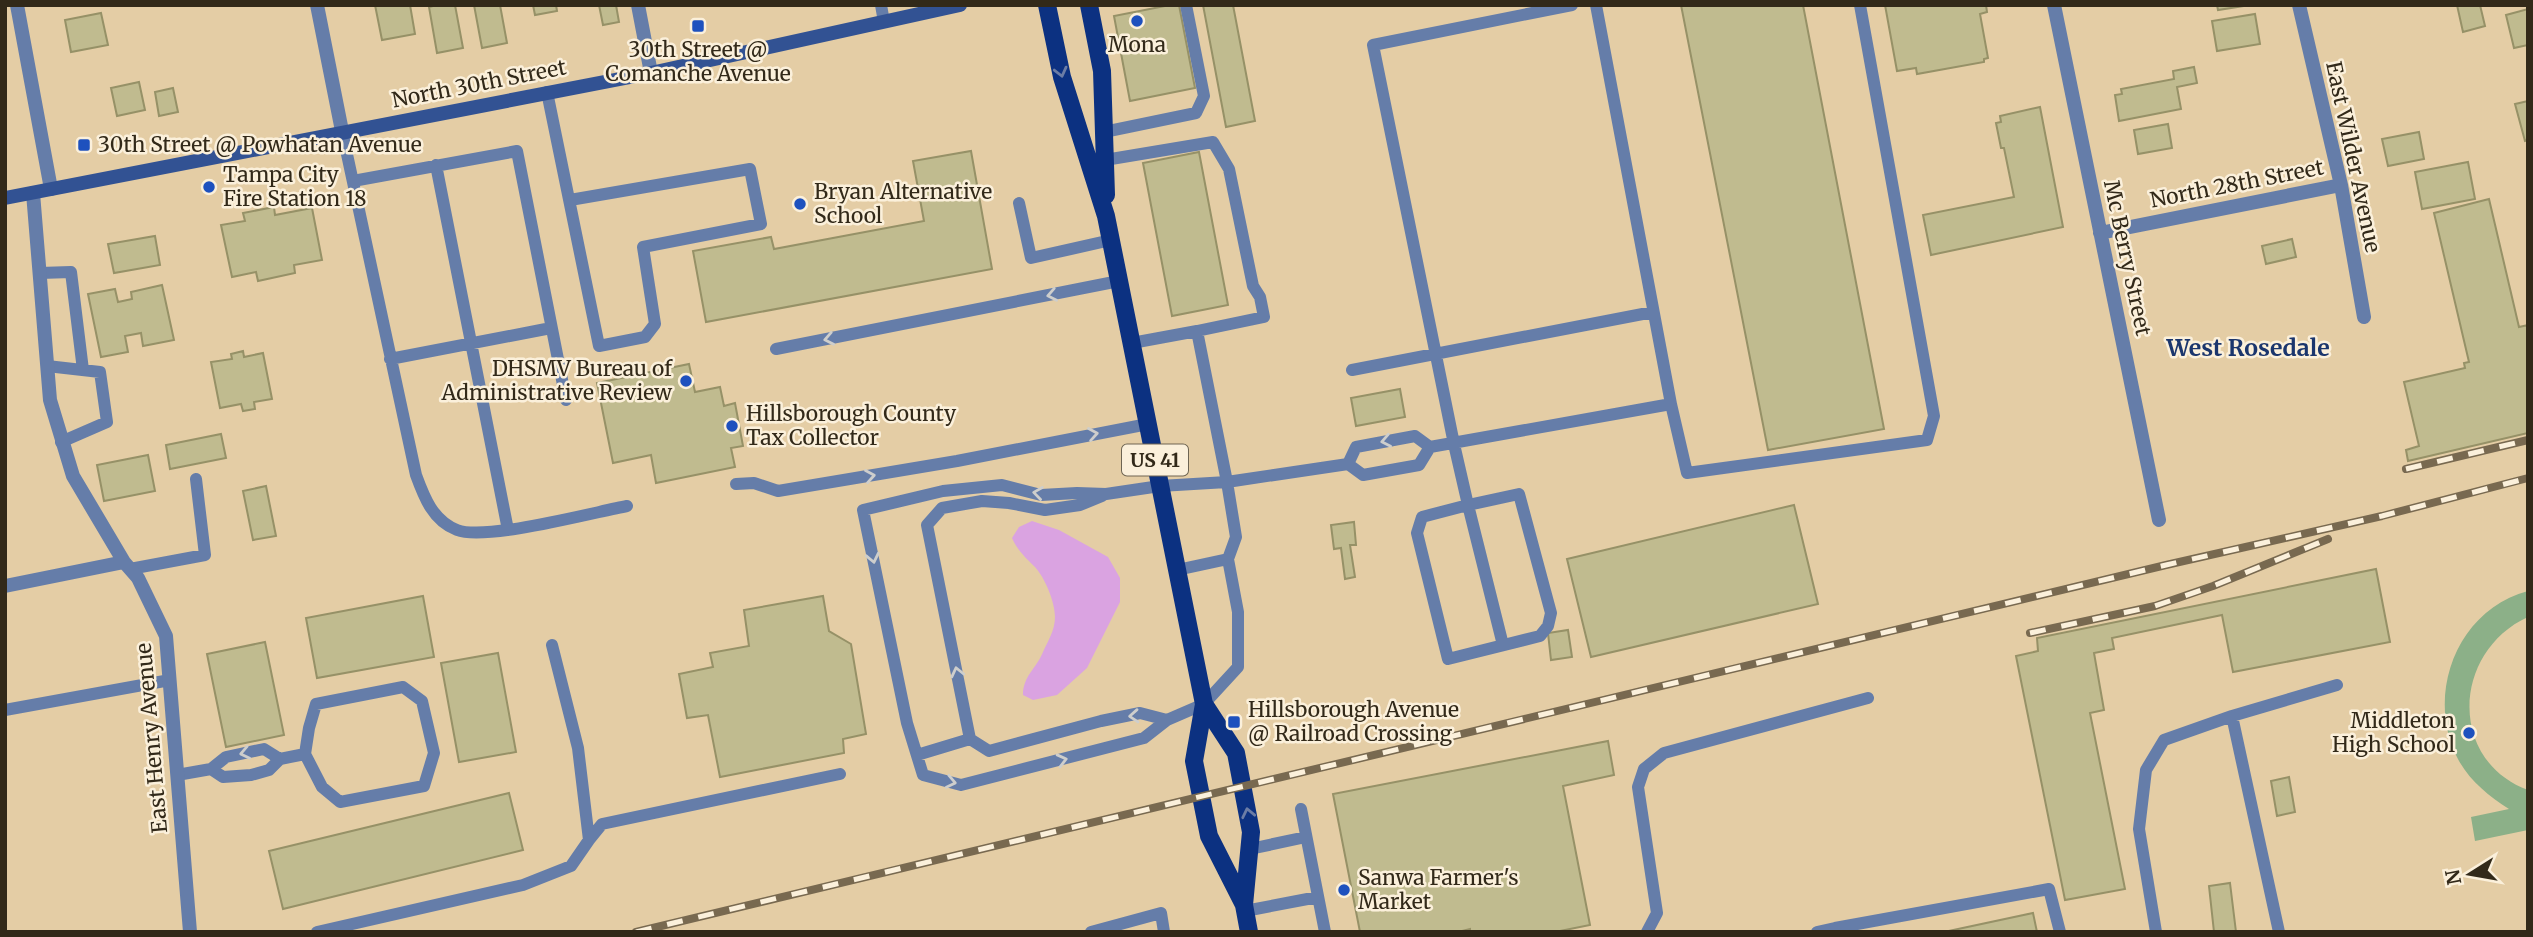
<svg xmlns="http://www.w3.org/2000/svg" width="2533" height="937" viewBox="0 0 2533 937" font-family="Merriweather,serif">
	<rect width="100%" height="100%" fill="#e4cda5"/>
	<!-- green -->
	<path fill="#8cb088" d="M 2528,591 L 2528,617 C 2453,651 2447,760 2528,790 L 2528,830 L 2475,841 L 2471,817 L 2509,809 C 2489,796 2471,782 2459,761 C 2424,697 2456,610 2528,591 Z"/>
	<!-- water -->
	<path fill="#daa3e1" d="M 1032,521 L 1059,530 L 1108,557 L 1120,578 L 1120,602 L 1087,668 L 1057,695 L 1033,700 L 1023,695 C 1023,676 1036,669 1043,652 C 1048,641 1055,630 1055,617 C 1055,602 1045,578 1035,567 C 1025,557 1018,551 1012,538 L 1019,527 Z"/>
	<!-- building -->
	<path fill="#c0bb8f" stroke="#969167" stroke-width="2" d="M 375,5 L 410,5 L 415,34 L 382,40 Z
		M 437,5 L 455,5 L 463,48 L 437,53 L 429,7 Z
		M 474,5 L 500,5 L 507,43 L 482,48 Z
		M 533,5 L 556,5 L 557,11 L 535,15 Z
		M 599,5 L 616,5 L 619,22 L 603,25 Z
		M 1170,5 L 1179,5 L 1195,88 L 1130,101 L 1114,16 Z
		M 1203,5 L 1233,5 L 1255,121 L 1226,127 Z
		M 1681,5 L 1803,5 L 1884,429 L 1768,450 Z
		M 1885,5 L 1986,5 L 1987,12 L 1980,14 L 1988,58 L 1984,59 L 1984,62 L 1917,74 L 1916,68 L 1897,71 Z
		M 2217,5 L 2250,5 L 2218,10 Z
		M 2457,5 L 2480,5 L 2485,26 L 2463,32 Z
		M 2528,9 L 2528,45 L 2514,48 L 2506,15 Z
		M 101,13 L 108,45 L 71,52 L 65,20 Z
		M 2255,14 L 2260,44 L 2217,51 L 2212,21 Z
		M 2194,67 L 2197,83 L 2177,87 L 2181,109 L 2119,121 L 2115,95 L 2122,94 L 2121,89 L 2174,79 L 2173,71 Z
		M 139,82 L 145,110 L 117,116 L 111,88 Z
		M 173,88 L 178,112 L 159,116 L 155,92 Z
		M 2528,101 L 2528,140 L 2525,141 L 2515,104 Z
		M 2040,107 L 2063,227 L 1931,255 L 1923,215 L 2014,197 L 2004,148 L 2001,148 L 1996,123 L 2001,122 L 2000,116 Z
		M 2168,124 L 2172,148 L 2138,154 L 2134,130 Z
		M 2419,132 L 2424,159 L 2388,166 L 2382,139 Z
		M 971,151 L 992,269 L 706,322 L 693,251 L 771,237 L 774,249 L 924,221 L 913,161 Z
		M 1199,152 L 1228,305 L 1172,316 L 1143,163 Z
		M 2468,162 L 2475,199 L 2422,209 L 2415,172 Z
		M 2489,199 L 2519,327 L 2528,325 L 2528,433 L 2408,461 L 2406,450 L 2419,446 L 2404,382 L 2465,368 L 2464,363 L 2469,362 L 2434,213 Z
		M 274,207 L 275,215 L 312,208 L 322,260 L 294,265 L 295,273 L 258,281 L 256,272 L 232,277 L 221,225 L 245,221 L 243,213 Z
		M 155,236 L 160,265 L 114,273 L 108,244 Z
		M 2292,239 L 2296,257 L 2266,264 L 2262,246 Z
		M 162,285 L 174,340 L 143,346 L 141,333 L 125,336 L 128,352 L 101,357 L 88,294 L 115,289 L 118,302 L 132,299 L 131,292 Z
		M 243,351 L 244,357 L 263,353 L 272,399 L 254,402 L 255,409 L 243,411 L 241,404 L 220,408 L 211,362 L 232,359 L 231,354 Z
		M 689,364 L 695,392 L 720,387 L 724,406 L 735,403 L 743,446 L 731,448 L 735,467 L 656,483 L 651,455 L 613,463 L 597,383 Z
		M 1400,389 L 1405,417 L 1356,426 L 1351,398 Z
		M 221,434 L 226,458 L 170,469 L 166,445 Z
		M 148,455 L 155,491 L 104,501 L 97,465 Z
		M 266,486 L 276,536 L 253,540 L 243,491 Z
		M 1794,505 L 1818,604 L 1591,657 L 1567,559 Z
		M 1354,522 L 1356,545 L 1350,545 L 1355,577 L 1345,579 L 1341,548 L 1334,549 L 1331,525 Z
		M 2376,569 L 2390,642 L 2233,672 L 2222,615 L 2112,638 L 2114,649 L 2094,653 L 2104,710 L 2090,713 L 2125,889 L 2065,900 L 2016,656 L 2038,651 L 2037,638 Z
		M 423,596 L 434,657 L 317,678 L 306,618 Z
		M 823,596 L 829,631 L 851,644 L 866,734 L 843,739 L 844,753 L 720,777 L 708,715 L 687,718 L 679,674 L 713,667 L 710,653 L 749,646 L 744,610 Z
		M 1568,630 L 1572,657 L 1551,660 L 1548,633 Z
		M 265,642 L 284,735 L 226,747 L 207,654 Z
		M 498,653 L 516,752 L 459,762 L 441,663 Z
		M 1608,741 L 1614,775 L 1563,786 L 1590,925 L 1555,932 L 1470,932 L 1470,929 L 1458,932 L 1360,932 L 1333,794 Z
		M 2289,777 L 2295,812 L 2277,816 L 2271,781 Z
		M 509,793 L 523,850 L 283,909 L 269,851 Z
		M 2230,883 L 2236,932 L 2214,932 L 2209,886 Z
		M 2033,913 L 2037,932 L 1944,932 Z"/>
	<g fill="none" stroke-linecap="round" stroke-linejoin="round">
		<!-- lane -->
		<path stroke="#657da9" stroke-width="12" d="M 881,5 L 884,22
			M 547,92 L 599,346 L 645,337 L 655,324 L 643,247 L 761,224 L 750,169 L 570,200
			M 342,131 L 416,475 C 424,497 433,521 457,530 C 486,541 591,513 627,506
			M 1104,132 L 1196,113 L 1204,96 L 1186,5
			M 1105,160 L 1213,142 L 1229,169 L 1253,286 L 1260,297 L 1264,317 L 1197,331
			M 436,165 L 508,530
			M 353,181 L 517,151 L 566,400
			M 1019,203 L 1031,258 L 1111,240
			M 40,273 L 71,272 L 83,370
			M 1132,343 L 1197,331 L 1227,482 L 1348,464 L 1363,475 L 1419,465 L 1430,447
			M 776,349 L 1119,281
			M 390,359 L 551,328
			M 47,366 L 100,372 L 107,422 L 61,442
			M 1352,370 L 1653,312
			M 1671,404 L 1687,473 L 1927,440 L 1934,416 L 1860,5
			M 1348,464 L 1356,447 L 1415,436 L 1430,447 L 1671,404 L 1596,5
			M 736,484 L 754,483 L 778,491 L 957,461 L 1148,424
			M 1102,496 L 1080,505 L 1045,510 L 1009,503 L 982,501 L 942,508 L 927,525 L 970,739 L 989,751 L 1101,721 L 1140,713 L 1167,720
			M 130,569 L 205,555 L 196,479
			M 1177,570 L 1228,559 L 1238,612 L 1238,667 L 1204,704 L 1167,720 L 1144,738 L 961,785 L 923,775 L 907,723 L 863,510 L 943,491 L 1002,485 L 1041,495 L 1077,493 L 1106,494 L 1160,486 L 1227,482 L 1236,537 L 1228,559
			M 1503,645 L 1468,505 L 1519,494 L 1551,613 L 1548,626 L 1540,636 L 1448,659 L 1417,533 L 1422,517 L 1468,505 L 1454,444 L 1373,45 L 1572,5
			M 5,710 L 170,680
			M 2232,716 L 2279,932
			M 917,755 L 970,739
			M 211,769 L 223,777 L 251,775 L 269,770 L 280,759 L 305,754 L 322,787 L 340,802 L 424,786 L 434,753 L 422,701 L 403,687 L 316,704 L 309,728 L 305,754
			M 177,775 L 211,769 L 226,757 L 264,749 L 280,759
			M 1301,809 L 1325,932
			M 589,840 L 602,824 L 840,774
			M 1250,849 L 1306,837
			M 1245,911 L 1318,897
			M 317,932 L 523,885 L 571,866 L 589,840 L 578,748 L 552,645
			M 1091,932 L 1161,913 L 1164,932
			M 1647,932 L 1657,913 L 1638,787 L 1644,769 L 1664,753 L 1868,698
			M 1817,932 L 1835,928
			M 1836,932 L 1835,928 L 2049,889 L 2060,932
			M 2156,932 L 2139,829 L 2146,770 L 2164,740 L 2232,716 L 2337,685"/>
		<!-- street -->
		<path stroke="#657da9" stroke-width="14" d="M 17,5 L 51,189
			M 317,5 L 342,131
			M 638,5 L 651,73
			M 2054,5 L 2159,520
			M 2299,5 L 2341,185 L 2364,317
			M 33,193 L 50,400 L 73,476 L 124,562 L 138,578 L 166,636 L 190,932
			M 2100,233 L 2341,185
			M 5,586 L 124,562"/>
		<!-- secondary -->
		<path stroke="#325293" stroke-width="14" d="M 5,198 L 651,73 L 960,5"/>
		<!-- primary -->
		<path stroke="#0c3181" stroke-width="18" d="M 1047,5 L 1062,77 L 1106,216 L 1204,704 L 1194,761 L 1209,836 L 1244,905 L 1249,932
			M 1089,5 L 1102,71 L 1106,195
			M 1204,704 L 1236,753 L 1251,832 L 1244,905"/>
		<defs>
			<path id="rail" d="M 2406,469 L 2528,440
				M 2030,633 L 2155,606 L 2213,586 L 2328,539
				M 636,932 L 2166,565 L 2382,516 L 2528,478"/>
		</defs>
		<!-- rail casing -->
		<use href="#rail" stroke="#786950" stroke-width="8"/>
		<!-- rail -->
		<use href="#rail" stroke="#fbf0db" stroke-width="5" stroke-dasharray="16" stroke-linecap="butt"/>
	</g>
	<!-- one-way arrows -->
	<defs><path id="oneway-chevron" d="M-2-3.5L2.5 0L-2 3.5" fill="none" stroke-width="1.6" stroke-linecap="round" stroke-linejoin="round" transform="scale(1.75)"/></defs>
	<g stroke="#6c7da5">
		<use href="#oneway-chevron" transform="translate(1061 72) rotate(76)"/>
		<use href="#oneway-chevron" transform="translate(1248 813) rotate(-102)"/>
	</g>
	<g stroke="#cececc">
		<use href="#oneway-chevron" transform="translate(1052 295) rotate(169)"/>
		<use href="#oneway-chevron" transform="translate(829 339) rotate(169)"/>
		<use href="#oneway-chevron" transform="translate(1093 434) rotate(-10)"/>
		<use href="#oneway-chevron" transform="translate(1386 441) rotate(169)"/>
		<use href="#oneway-chevron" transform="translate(870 476) rotate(-10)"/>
		<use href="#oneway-chevron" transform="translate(1038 493) rotate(-172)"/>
		<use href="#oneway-chevron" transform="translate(873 558) rotate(78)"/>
		<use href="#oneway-chevron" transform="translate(957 672) rotate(-103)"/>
		<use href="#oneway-chevron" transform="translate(1134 716) rotate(176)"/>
		<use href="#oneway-chevron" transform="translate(245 753) rotate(168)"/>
		<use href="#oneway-chevron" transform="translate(1062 760) rotate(-14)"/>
		<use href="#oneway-chevron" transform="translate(951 782) rotate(12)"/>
	</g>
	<!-- markers -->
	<g fill="#1e51be" stroke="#fbf0db" stroke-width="2.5">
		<circle cx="1137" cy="21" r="7"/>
		<rect x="691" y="19" width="14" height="14" rx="3.5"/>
		<rect x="77" y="138" width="14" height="14" rx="3.5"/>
		<circle cx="209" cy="187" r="7"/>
		<circle cx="800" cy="204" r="7"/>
		<circle cx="686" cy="381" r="7"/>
		<circle cx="732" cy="426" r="7"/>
		<rect x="1227" y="715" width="14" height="14" rx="3.5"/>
		<circle cx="2469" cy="733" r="7"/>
		<circle cx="1344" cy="890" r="7"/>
	</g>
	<g text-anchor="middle" stroke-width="5" stroke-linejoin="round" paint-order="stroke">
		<!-- shield labels -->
		<rect fill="#fbf0db" stroke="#6e6553" stroke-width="2" x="1122" y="444.5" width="66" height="31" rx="5"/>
		<g font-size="19" font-weight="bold" fill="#322919">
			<text x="1155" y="467">US 41</text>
		</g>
		<!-- poi labels -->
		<g font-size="21" fill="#322919" stroke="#fbf0db" text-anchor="start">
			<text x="1137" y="52" text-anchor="middle">Mona</text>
			<text x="698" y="57" text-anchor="middle">30th Street @<tspan x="698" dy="24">Comanche Avenue</tspan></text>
			<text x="98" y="152">30th Street @ Powhatan Avenue</text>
			<text x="223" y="182">Tampa City<tspan x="223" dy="24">Fire Station 18</tspan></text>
			<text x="814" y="199">Bryan Alternative<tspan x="814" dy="24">School</tspan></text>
			<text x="672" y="376" text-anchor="end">DHSMV Bureau of<tspan x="672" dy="24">Administrative Review</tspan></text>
			<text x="746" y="421">Hillsborough County<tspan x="746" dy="24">Tax Collector</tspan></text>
			<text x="1248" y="717">Hillsborough Avenue<tspan x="1248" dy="24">@ Railroad Crossing</tspan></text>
			<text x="2455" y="728" text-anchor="end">Middleton<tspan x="2455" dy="24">High School</tspan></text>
			<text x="1358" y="885">Sanwa Farmer's<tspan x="1358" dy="24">Market</tspan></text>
		</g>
		<!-- street labels -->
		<g font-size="21" fill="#322919" stroke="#fbf0db">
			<text transform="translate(479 84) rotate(-11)" y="7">North 30th Street</text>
			<text transform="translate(2353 157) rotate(78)" y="7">East Wilder Avenue</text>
			<text transform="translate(2237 184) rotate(-11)" y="7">North 28th Street</text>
			<text transform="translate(2127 258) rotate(78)" y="7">Mc Berry Street</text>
			<text transform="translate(152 738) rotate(-95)" y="7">East Henry Avenue</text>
		</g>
		<!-- neighbourhood labels -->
		<g font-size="23" font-weight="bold" fill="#1b366d" stroke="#fbf0db">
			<text x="2248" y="356">West Rosedale</text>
		</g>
	</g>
	<!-- border -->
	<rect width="2533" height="937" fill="none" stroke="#322919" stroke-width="14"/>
	<!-- north arrow -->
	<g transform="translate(2470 874) rotate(259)" stroke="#fbf0db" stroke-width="5" paint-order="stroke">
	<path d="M0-5L12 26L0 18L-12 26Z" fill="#322919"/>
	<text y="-10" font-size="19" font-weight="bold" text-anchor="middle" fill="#322919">N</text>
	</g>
</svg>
